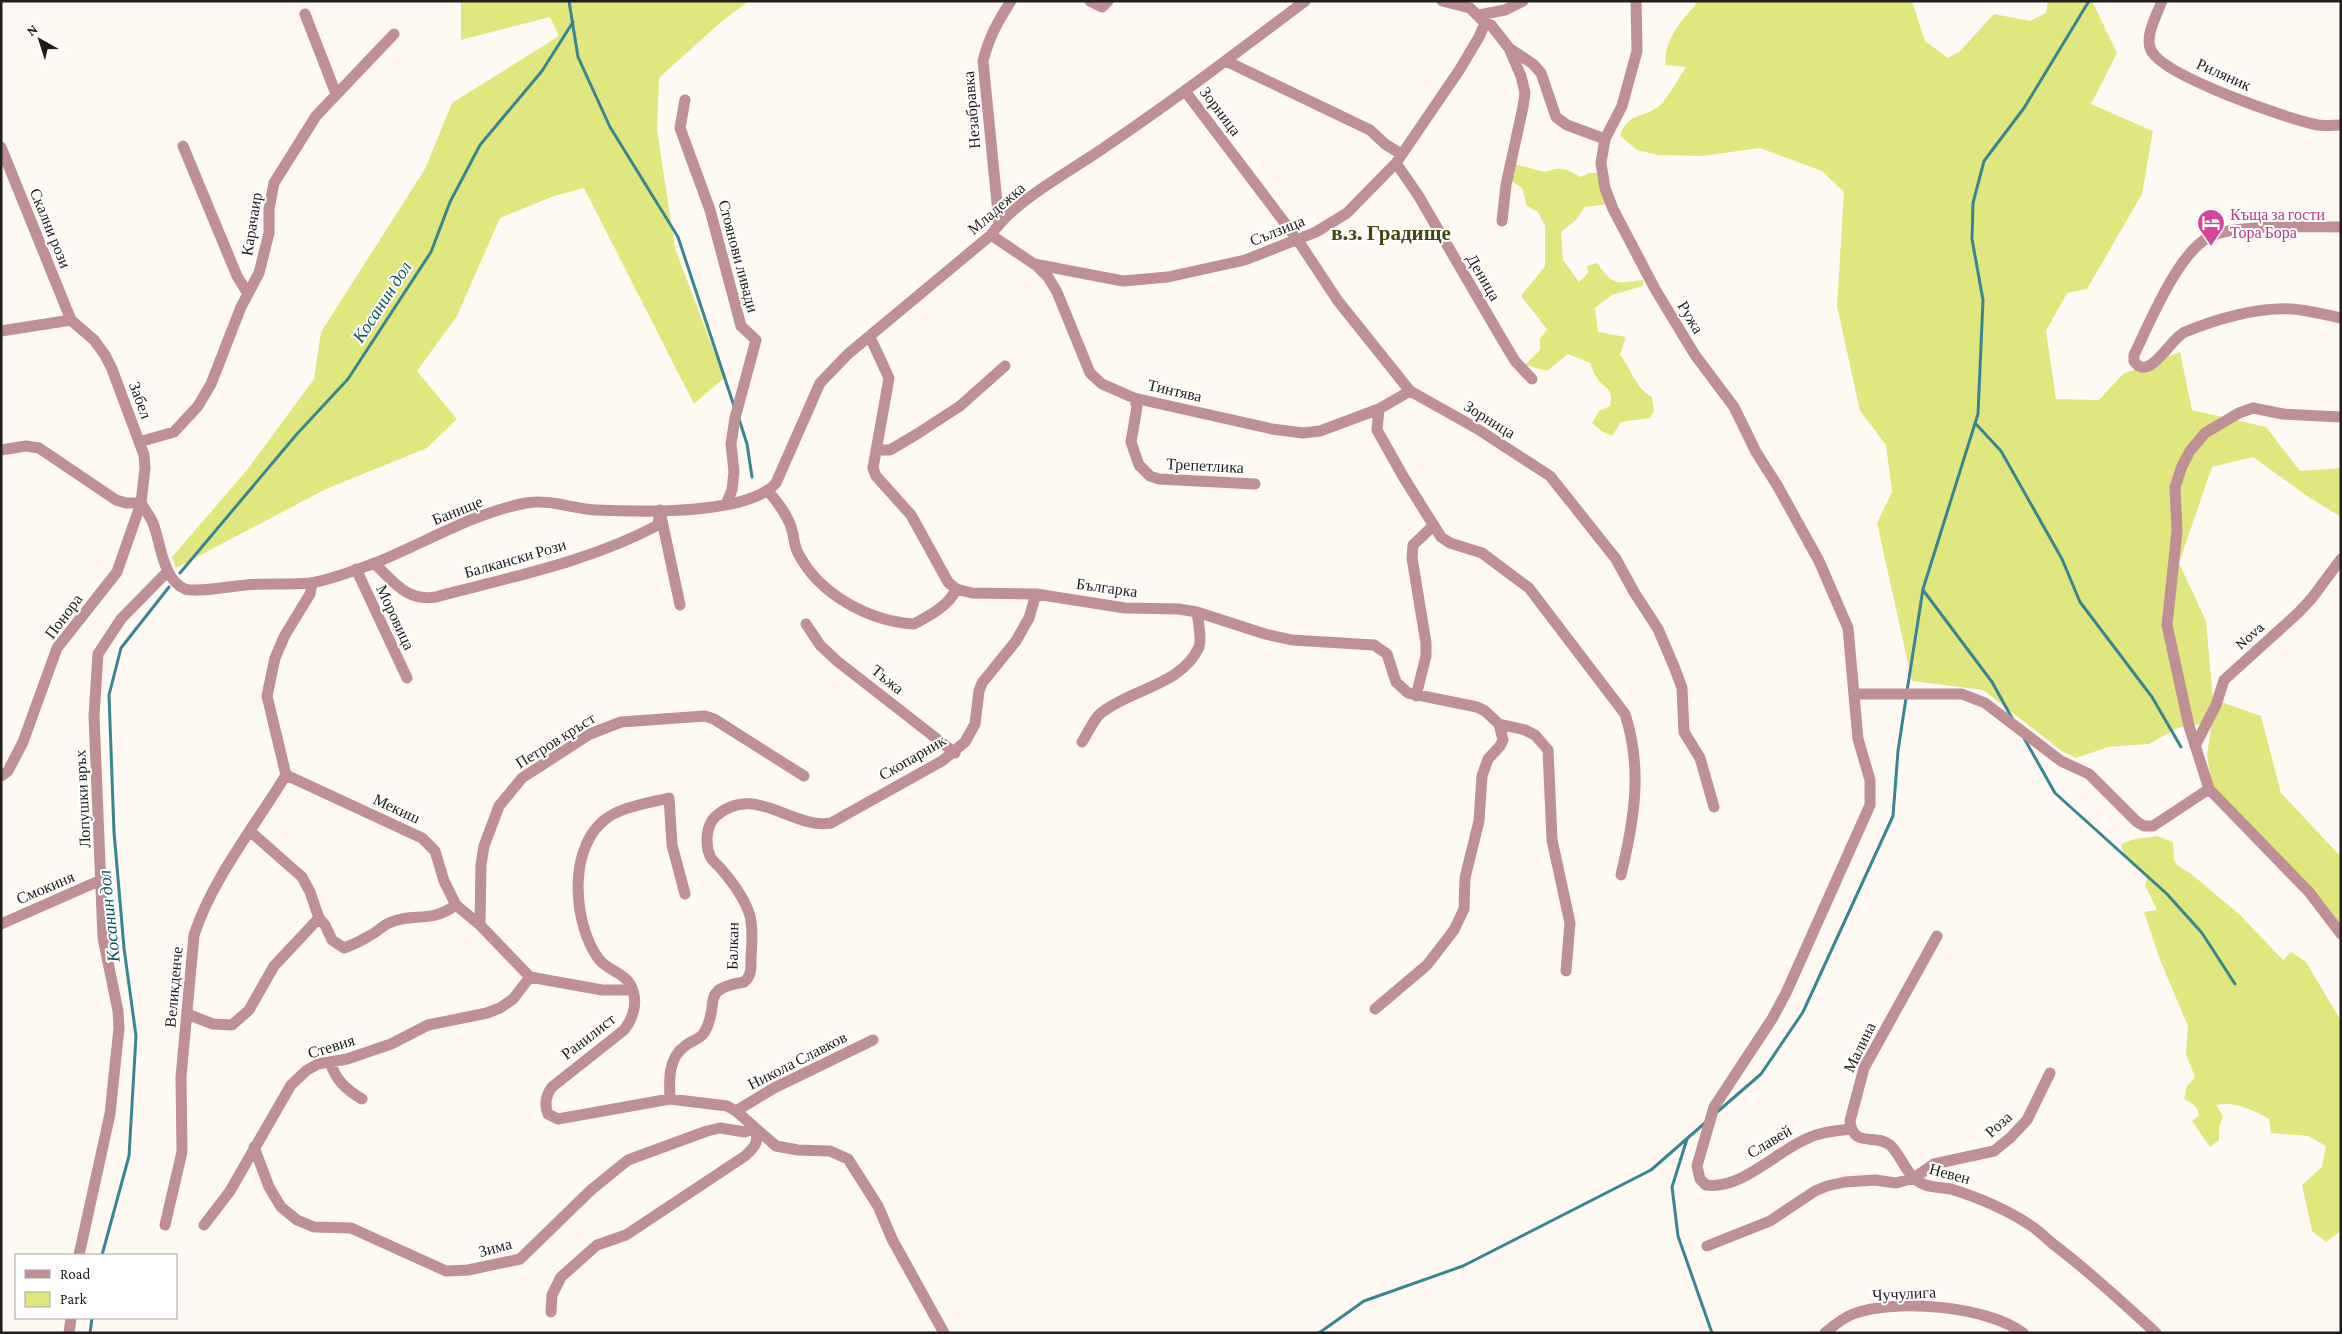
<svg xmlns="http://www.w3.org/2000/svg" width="2342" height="1334" viewBox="0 0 2342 1334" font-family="'Crimson Pro',serif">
	<rect width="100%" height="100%" fill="#fff9f3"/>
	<!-- green -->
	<path fill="#e1e77f" d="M 461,1 L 749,1 L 722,21 L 659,78 L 657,130 L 675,248 L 724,378 L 694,404 L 584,188 L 554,196 L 500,218 L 457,316 L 417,371 L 457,419 L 427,448 L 326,489 L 176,568 L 172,557 L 247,470 L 314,379 L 321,332 L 425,169 L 452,103 L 559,36 L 550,17 L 461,40 Z
		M 1696,1 L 1912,1 L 1925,41 L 1948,58 L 1960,51 L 1994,14 L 2030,21 L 2046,13 L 2048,1 L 2092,1 L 2117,53 L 2091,104 L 2153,131 L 2142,194 L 2087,289 L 2067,293 L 2046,331 L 2056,399 L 2099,400 L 2123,374 L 2180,352 L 2192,410 L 2266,427 L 2300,471 L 2341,468 L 2341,517 L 2310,498 L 2253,457 L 2212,467 L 2179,563 L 2206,621 L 2213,699 L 2261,716 L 2281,793 L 2341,857 L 2341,930 L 2212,787 L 2207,755 L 2212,722 L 2178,728 L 2149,744 L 2108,747 L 2076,758 L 2062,751 L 1983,690 L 1912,681 L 1877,523 L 1892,492 L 1886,445 L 1860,411 L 1837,306 L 1844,192 L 1822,171 L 1760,148 L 1702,156 L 1658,155 L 1637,150 L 1620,136 C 1628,112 1642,119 1659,106 C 1668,99 1679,77 1686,67 L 1666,65 C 1662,45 1681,19 1695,6 Z
		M 1514,164 L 1545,172 C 1562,165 1565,169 1581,177 L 1589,173 L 1599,173 L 1608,204 L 1585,207 L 1576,220 L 1561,232 L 1563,260 L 1579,282 L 1588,273 L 1587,266 L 1597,263 C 1614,287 1617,283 1643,280 L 1643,286 L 1612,295 L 1595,308 L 1598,332 L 1626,337 L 1620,355 C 1632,369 1634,387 1652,397 L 1654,411 L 1650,418 L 1621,422 L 1612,436 L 1603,432 L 1592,423 L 1599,411 L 1610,406 C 1614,387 1605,390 1597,378 C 1594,374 1592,368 1590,363 L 1568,354 L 1547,371 L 1525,365 L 1540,350 L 1540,339 L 1547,329 L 1521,296 L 1545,266 L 1545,226 L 1538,212 L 1527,206 L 1522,188 L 1510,180 Z
		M 2157,836 L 2173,842 L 2174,859 L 2177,865 L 2190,873 L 2239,914 L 2283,960 L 2291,952 L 2306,962 L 2341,1021 L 2341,1233 L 2339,1232 L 2326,1242 L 2312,1231 L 2302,1185 L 2322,1167 L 2326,1146 L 2308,1136 L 2271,1133 L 2269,1119 C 2254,1110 2234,1101 2216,1105 L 2223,1116 L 2219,1128 L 2219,1140 L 2210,1147 L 2192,1121 L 2199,1116 C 2198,1106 2192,1103 2184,1099 L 2187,1086 L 2195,1077 L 2186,1054 L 2188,1026 L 2160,960 L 2144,912 L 2157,910 L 2145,885 L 2148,876 C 2135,870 2123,858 2121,844 L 2135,839 Z"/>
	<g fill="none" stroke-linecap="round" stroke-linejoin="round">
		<!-- stream -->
		<path stroke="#378692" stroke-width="3" d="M 569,1 L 578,57 L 610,127 L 678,237 L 734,406
			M 739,419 L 747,444 L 752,477
			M 1975,423 L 2001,451 L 2062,559 L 2080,602 L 2152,697 L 2181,747
			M 180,573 L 296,435 L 348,379 L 431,252 L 450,202 L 480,145 L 542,71 L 573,22
			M 1923,590 L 1992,682 L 2012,718
			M 1907,691 L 1923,589 L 1978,414 L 1983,300 L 1972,239 L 1973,203 L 1984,161 L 2024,108 L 2089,1
			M 2024,738 L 2055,793 L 2167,894 L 2202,933 L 2235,984
			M 1716,1113 L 1761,1074 L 1803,1012 L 1893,816 L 1898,751 L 1906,698
			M 1687,1139 L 1672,1187 L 1678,1236 L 1712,1333
			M 102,1255 L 129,1156 L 136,1036 L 124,948 L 114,832 L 109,695 L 121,648 L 169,587
			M 90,1333 L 92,1318
			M 1319,1333 L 1364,1301 L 1463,1266 L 1651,1170 L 1706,1122"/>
		<!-- minor -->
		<path stroke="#be8f95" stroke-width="11" d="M 1090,1 L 1102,7 L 1108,1
			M 1442,1 L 1470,8 L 1485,23 L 1491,25 L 1509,48 L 1521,76 L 1525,93 L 1523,107 L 1506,185 L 1502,221
			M 1636,1 L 1637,51 L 1622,106 L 1605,139 L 1601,163 L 1605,188 L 1613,209 L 1655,289 L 1695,355 L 1734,407 L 1756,452 L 1777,485 L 1819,561 L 1848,628 L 1858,739 L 1870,780 L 1870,805 L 1786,993 L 1772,1019 L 1714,1107 L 1697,1166 L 1700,1179 L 1706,1185 C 1741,1190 1776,1152 1806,1139 C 1820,1132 1835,1131 1851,1129
			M 2162,1 C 2157,15 2143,38 2152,52 C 2167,77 2287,119 2318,125 C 2325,126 2333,125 2341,125
			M 305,14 L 336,94
			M 1479,15 L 1505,10 L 1523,1
			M 1509,48 L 1533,64 L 1541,73 L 1556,117 L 1567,125 L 1605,139
			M 1226,61 L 1370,130 L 1385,144 L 1401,154
			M 1185,91 L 1297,239 L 1338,301 L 1410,391 L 1476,428 L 1550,476 L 1616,559 L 1634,592 L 1658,629 L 1675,669 L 1682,688 L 1684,732 L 1700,758 L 1714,807
			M 685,100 L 680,128 L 710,210 L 741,326 L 756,340 L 735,418 L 731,444 L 734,472 L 732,490 L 726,504
			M 183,146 L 237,276 L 248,294
			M 1,147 L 71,320 L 94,340 L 105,355 L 112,369 L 144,455 L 145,468 L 141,503 L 117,572 L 57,648 L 23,742 L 8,771 L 1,776
			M 1396,163 L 1418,195 L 1503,341 L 1515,361 L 1532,379
			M 999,223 L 983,61 C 989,37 998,21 1011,1
			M 2341,227 C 2309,227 2234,224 2209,237 C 2178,253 2149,324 2134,355 L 2134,361 C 2149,384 2171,337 2185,332 C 2216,319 2258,307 2292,309 C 2308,310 2325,315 2341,318
			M 991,235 L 1034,264 L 1123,281 L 1168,277 L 1245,260 L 1316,232 L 1347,213 L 1396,163 L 1460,69 L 1479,37 L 1485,23
			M 1036,265 L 1048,277 L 1057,292 L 1090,373 L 1102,384 L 1134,398 L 1272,429 L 1303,433 L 1320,431 L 1379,409
			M 1,331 L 71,320
			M 870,337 L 889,378 L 873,468 L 876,476 L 911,515 L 948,582 L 956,589 L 972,593 L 1036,594 L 1125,608 L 1179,609 L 1197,612 L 1265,634 L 1292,640 L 1374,645 L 1387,654 L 1396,682 L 1408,693 L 1477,707 L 1485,711 L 1499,724 L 1503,740 L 1500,746 L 1488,759 L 1482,776 L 1479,821 L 1465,878 L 1464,909 L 1454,930 L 1427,965 L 1375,1009
			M 1410,391 L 1379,409 L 1377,430 L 1404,478 L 1441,537 L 1450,543 L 1482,553 L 1529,588 L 1625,714 C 1643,769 1634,821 1621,875
			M 1134,398 L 1137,407 L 1131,442 L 1139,465 L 1150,476 L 1159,479 L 1255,484
			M 2341,417 L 2283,414 L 2253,408 L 2239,413 L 2205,433 L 2190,451 L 2182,466 L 2175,487 L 2177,531 L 2167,625 L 2189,726 L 2209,789 L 2309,892 L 2341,934
			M 139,442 L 174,432 L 198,406 L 211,384 L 241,307 L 259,273 L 269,233 L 269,209 L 274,183 L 316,116 L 394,34
			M 1,450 L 26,446 L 39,448 L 116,500 L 126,503 L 141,503
			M 876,450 L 890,450 L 917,434 L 960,406 L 1005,366
			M 769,492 C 777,502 787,514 791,527 C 794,535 794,546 798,553 C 819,594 868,621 914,624 C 929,616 950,605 956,589
			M 141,503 C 145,510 150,516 153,523 C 161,543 162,579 185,589 C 198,593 231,586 246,585 C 267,583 289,585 310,583 C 331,580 356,570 375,563 C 425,543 473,513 526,503 C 551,499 573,509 597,510 C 640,512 748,515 776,483 L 820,383 L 848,354 L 991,235 C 1013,201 1071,171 1105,147 C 1173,101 1239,51 1305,1
			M 661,516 L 680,605
			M 374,563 C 394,582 407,602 436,597 C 510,577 589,562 658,525 L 660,510
			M 356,569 L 407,678
			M 806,624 L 820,645 L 837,661 L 955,753
			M 1854,694 L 1962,694 L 1985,703 L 2061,761 L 2089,774 L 2137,822 L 2144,826 L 2153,826 L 2209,789
			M 1416,696 L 1426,656 L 1426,643 L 1412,558 L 1413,545 L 1434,525
			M 1499,724 L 1525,730 L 1535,735 L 1548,750 L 1552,840 L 1570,923 L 1566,971
			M 1082,742 C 1088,733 1093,720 1101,713 C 1131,689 1182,685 1199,647 C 1202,638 1198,621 1197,612
			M 2195,746 L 2216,705 L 2224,680 L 2298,613 L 2312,598 L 2341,559
			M 286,775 L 422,838 L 435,851 L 444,881 L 456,905 L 480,925 L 530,977 L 602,990 L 632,990
			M 286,775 L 267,696 L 275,658 L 285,635 L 310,594 L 312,583
			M 251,832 L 302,877 L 310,892 L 319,918 L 325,925 L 332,940 L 344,948 C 352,945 361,941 369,936 C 376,933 382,926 389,923 C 412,912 430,924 456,905
			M 685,894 L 672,845 L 669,798 C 648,803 617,807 601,823 C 568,854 574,924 598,958 C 606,970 623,972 630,984 C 639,1000 634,1017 624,1030 L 552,1087 C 546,1095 544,1104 548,1114 L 558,1119 L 670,1099 L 727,1106 L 736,1111 L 776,1146 L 798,1150 L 830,1151 L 848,1159 L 878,1206 L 892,1239 L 944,1333
			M 1,924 L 101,880
			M 480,925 L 481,865 L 484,846 L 499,806 L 522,778 L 590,734 L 621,722 L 705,716 L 714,719 L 804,776
			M 1937,936 L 1864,1068 L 1850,1121 C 1853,1149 1876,1133 1890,1145 C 1902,1156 1906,1176 1921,1183 C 1929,1188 1941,1187 1951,1189 C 1980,1198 2004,1208 2030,1225 C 2038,1230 2045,1237 2053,1244 C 2089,1271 2122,1302 2156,1333
			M 187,1014 L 213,1024 L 232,1025 L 249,1010 L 274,966 L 319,918
			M 330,1062 C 336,1080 345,1089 362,1099
			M 670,1099 C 669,1080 668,1058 685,1046 C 691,1041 700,1039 704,1033 C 722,1003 697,990 744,982 C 752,976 751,966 751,958 C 752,945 753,928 750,916 C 745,899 734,884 722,870 C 719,866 712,861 710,856 C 705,844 706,826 715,817 C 754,781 792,830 831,823 L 942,761 L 965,742 L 975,724 L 979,691 L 982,683 L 1016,641 L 1029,618 L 1036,594
			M 736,1111 L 774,1088 L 873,1040
			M 254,1147 L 269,1187 L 281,1207 L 297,1220 L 314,1227 L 351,1228 L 446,1271 L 468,1270 L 520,1259 L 591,1190 L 628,1160 L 707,1131 L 720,1128 L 745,1132 L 755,1128 C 759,1142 756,1146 745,1156 L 626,1235 L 597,1245 L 561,1277 L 552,1295 L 551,1312
			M 165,1225 L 182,1152 L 181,1077 L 194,935 C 212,879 255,826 286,775
			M 204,1225 L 230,1191 L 291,1085 L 307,1070 L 318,1064 L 347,1059 L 391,1044 L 428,1025 L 487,1013 L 500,1008 L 513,999 L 530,977
			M 1707,1246 L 1770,1221 L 1815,1191 L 1827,1186 L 1845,1182 L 1875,1180 L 1896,1183 L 1914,1178 L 1934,1164 L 1994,1151 L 2010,1138 L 2027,1120 L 2050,1073
			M 79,1255 L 110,1114 L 119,1028 L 118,1011 L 103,938 L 94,716 L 98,654 L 121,619 L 168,571
			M 69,1333 L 71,1318
			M 1825,1333 C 1833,1326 1843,1318 1853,1314 C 1895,1298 1987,1306 2023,1333"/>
	</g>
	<!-- icons -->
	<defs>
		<symbol id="hotel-pin" viewBox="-11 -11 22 30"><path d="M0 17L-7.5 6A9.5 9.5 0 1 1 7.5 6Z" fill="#d1479c" stroke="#fff"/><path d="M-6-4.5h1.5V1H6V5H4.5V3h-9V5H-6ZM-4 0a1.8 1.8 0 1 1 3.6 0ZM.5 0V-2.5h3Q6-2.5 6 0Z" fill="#fff"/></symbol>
	</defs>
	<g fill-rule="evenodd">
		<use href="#hotel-pin" x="2195" y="207" width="32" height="43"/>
	</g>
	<g text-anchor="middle" stroke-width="4" stroke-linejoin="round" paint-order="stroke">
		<!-- street labels -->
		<g font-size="16" fill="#201e1c" stroke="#fff">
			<text transform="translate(2224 74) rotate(24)" y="6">Риляник</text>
			<text transform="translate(971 110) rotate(-95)" y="6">Незабравка</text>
			<text transform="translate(1221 111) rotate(53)" y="6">Зорница</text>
			<text transform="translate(996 208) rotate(-41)" y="6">Младежка</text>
			<text transform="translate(251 224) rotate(-81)" y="6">Карачаир</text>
			<text transform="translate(51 228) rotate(68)" y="6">Скални рози</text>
			<text transform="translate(1277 230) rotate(-22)" y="6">Сълзица</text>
			<text transform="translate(739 256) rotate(75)" y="6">Стоянови ливади</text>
			<text transform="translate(1484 277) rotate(60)" y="6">Деница</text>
			<text transform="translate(1691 317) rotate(59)" y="6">Ружа</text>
			<text transform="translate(1175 390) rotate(13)" y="6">Тинтява</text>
			<text transform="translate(141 400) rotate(70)" y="6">Забел</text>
			<text transform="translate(1490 419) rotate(32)" y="6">Зорница</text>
			<text transform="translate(1205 465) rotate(3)" y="6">Трепетлика</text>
			<text transform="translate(457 510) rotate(-22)" y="6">Банище</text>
			<text transform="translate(515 558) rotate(-16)" y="6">Балкански Рози</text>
			<text transform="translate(1107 587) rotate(8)" y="6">Българка</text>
			<text transform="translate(63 616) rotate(-53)" y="6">Понора</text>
			<text transform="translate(396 617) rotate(65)" y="6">Моровица</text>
			<text transform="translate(2249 635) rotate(-41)" y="6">Nova</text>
			<text transform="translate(888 679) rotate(39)" y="6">Тъжа</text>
			<text transform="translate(555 740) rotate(-32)" y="6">Петров кръст</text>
			<text transform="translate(912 757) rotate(-30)" y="6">Скопарник</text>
			<text transform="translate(82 799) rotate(-93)" y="6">Лопушки връх</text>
			<text transform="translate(397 808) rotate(25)" y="6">Мекиш</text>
			<text transform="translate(45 887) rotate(-23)" y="6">Смокиня</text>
			<text transform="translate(732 946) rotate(-89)" y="6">Балкан</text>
			<text transform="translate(173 987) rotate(-85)" y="6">Великденче</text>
			<text transform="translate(588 1036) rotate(-38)" y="6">Ранилист</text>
			<text transform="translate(331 1046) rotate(-17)" y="6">Стевия</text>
			<text transform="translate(1859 1047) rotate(-64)" y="6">Малина</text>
			<text transform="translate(797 1060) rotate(-27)" y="6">Никола Славков</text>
			<text transform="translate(1998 1124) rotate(-42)" y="6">Роза</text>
			<text transform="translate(1769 1141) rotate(-31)" y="6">Славей</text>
			<text transform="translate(1950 1173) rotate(15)" y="6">Невен</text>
			<text transform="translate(495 1247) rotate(-15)" y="6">Зима</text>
			<text transform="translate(1904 1293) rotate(-3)" y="6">Чучулига</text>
		</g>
		<!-- hotel labels -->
		<g font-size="16" fill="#b23c85" stroke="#fff" text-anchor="start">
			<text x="2230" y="220">Къща за гости<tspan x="2230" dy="18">Тора Бора</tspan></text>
		</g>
		<!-- water labels -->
		<g font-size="18" font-style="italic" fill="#14555e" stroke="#fff">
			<text transform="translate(382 302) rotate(-57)" y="6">Косанин дол</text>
			<text transform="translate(109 916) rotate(-96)" y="6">Косанин дол</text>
		</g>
		<!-- district labels -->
		<g font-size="21" font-weight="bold" fill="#43490c" stroke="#fff">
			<text x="1391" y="240">в.з. Градище</text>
		</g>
	</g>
	<!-- border -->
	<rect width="2342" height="1334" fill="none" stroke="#201e1c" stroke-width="5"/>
	<!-- legend -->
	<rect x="15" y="1254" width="162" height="65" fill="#ffffff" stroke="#a6a5a4"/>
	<rect x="25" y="1270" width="25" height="8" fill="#be8f95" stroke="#a6a5a4"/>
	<text x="60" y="1279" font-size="15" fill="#201e1c">Road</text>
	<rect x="25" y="1292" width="25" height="15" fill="#e1e77f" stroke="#a6a5a4"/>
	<text x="60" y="1304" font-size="15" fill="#201e1c">Park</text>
	<!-- north arrow -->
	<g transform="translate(40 40) rotate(321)" stroke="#ffffff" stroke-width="4" paint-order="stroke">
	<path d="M0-4L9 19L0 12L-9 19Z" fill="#201e1c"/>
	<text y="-8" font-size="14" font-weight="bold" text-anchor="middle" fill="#201e1c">N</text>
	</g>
</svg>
